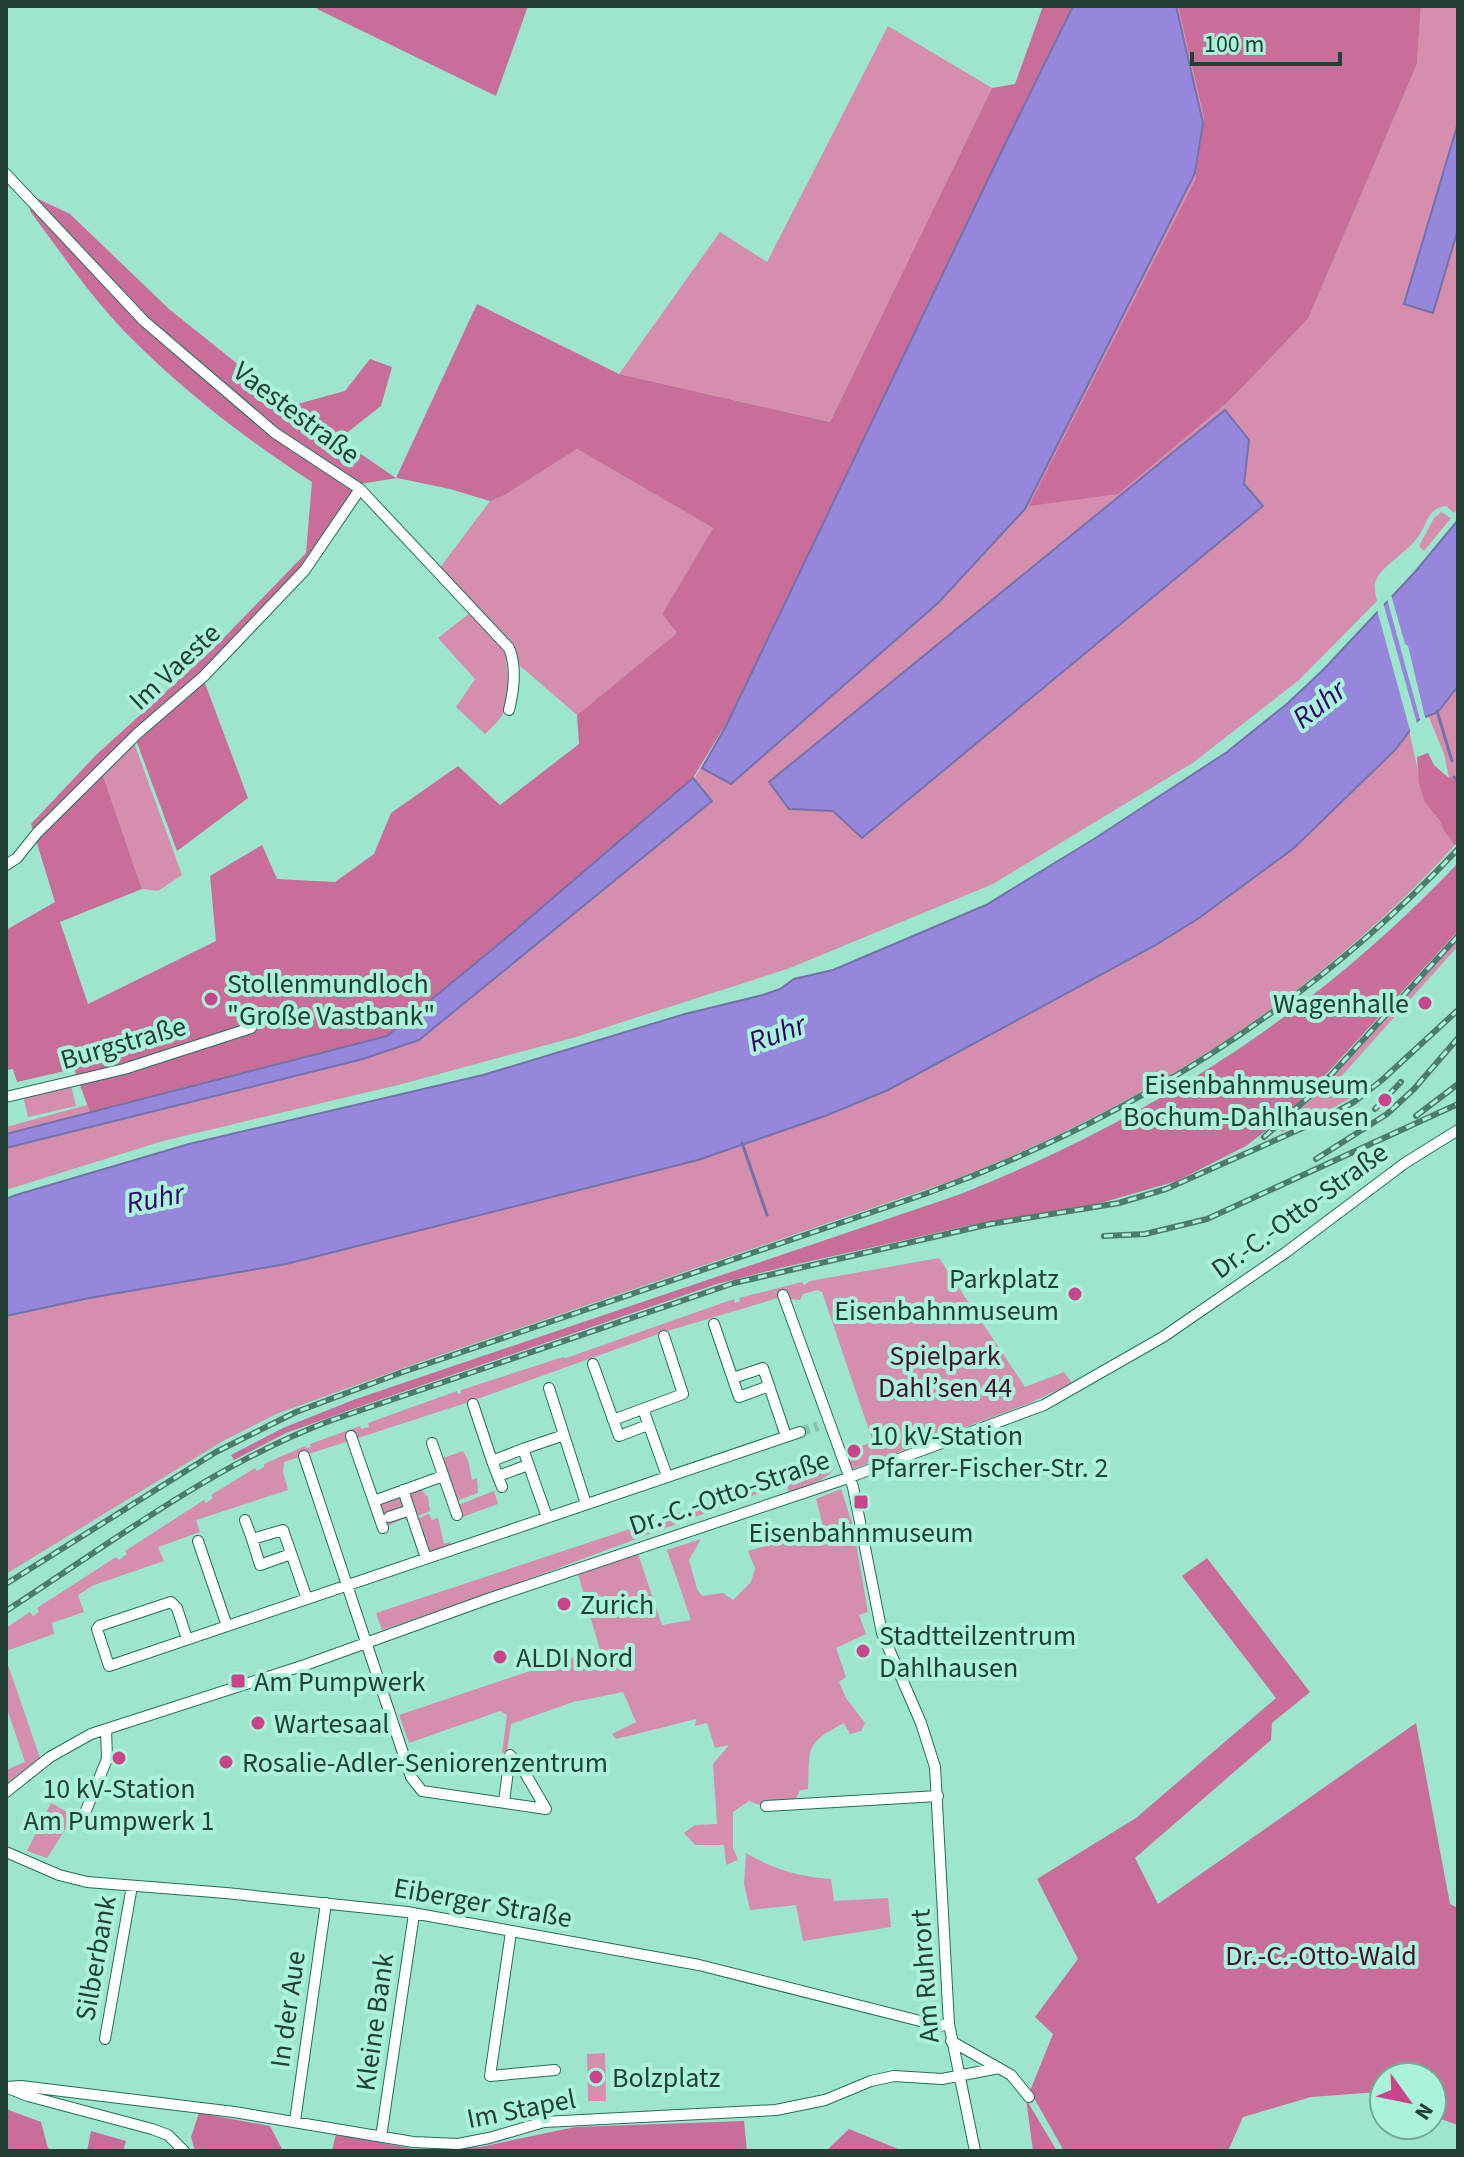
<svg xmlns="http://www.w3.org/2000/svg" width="1464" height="2157" viewBox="0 0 1464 2157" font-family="'Source Sans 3',sans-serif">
	<rect width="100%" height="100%" fill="#9de6cd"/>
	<!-- green -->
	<path fill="#d58eae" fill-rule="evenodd" d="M 1073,6 L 1178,6 L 1204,118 L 1195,180 L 1030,506 L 1230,400 L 1308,319 L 1417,64 L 1421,6 L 1458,6 L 1458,508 L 1454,513 L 1446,506 C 1427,508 1428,524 1418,537 C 1407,553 1379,567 1375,583 C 1374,588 1376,596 1377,601 L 1299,680 L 1194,762 L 993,884 L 790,968 L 576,1037 L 402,1084 L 163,1141 L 6,1190 L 6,1148 L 363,1059 L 419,1040 L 692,782 L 727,724 L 1006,142 ZM 1225,410 L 1249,440 L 1244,484 L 1263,505 L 862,838 L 833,811 L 769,782 Z
		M 888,26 L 992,88 L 830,422 L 619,374 L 720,232 L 767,262 Z
		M 577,449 L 713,528 L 662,614 L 677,633 L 577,715 L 511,658 L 506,657 C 509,694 516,707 485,734 L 456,707 L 475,679 L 438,638 L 476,608 L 439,569 L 490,501 L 505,495 Z
		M 1441,512 L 1451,518 L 1424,551 L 1419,546 L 1434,518 Z
		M 1458,686 L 1458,777 L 1449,778 L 1444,754 L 1428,715 L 1438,711 Z
		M 1409,730 L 1425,803 L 1440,821 L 1444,831 L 1455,845 C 1315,998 1144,1106 951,1181 L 423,1361 L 276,1414 L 223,1441 L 6,1574 L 6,1316 L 89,1298 L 286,1264 L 698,1160 L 888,1090 L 1154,946 L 1199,918 L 1294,848 L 1395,750 Z
		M 133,740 L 182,875 L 158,891 L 142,889 L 102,773 Z
		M 1458,940 L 1458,946 L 1338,1080 L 1351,1098 L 1305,1123 L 1282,1132 L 1279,1129 L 1321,1090 Z
		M 71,1085 L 76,1106 L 28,1117 L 23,1096 Z
		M 87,1105 L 90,1112 L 6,1134 L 6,1127 Z
		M 939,1258 L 1025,1387 L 1064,1372 L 1072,1383 L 1030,1403 L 850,1470 L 844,1452 L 873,1442 L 822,1292 L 818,1290 L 803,1294 L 800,1300 L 778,1298 L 664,1332 L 472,1401 L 284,1462 L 283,1472 L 288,1490 L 196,1520 L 200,1532 L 158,1547 L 164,1561 L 94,1585 L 78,1595 L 84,1612 L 52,1623 L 54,1634 L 6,1651 L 6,1628 L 30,1612 L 33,1616 L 39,1612 L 37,1608 L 116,1557 L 119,1560 L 127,1554 L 125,1551 L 204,1500 L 206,1503 L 213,1498 L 211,1495 L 255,1468 L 257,1471 L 264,1467 L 264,1464 L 305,1446 L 307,1448 L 311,1447 L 310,1444 L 360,1426 L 361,1429 L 369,1427 L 368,1423 L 457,1391 L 458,1394 L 461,1393 L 461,1390 L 563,1357 L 566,1358 L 734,1299 L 735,1303 L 740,1301 L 739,1298 L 802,1282 L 804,1285 L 810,1281 Z
		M 463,1451 L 468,1460 L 472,1480 L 477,1478 L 478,1493 L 456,1501 L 443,1458 Z
		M 829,1463 L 831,1466 L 835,1466 C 829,1481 804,1486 789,1492 L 786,1483 L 486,1595 L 382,1630 L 376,1613 Z
		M 419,1487 L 428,1497 L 430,1511 L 416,1517 L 413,1515 L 407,1520 L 403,1519 L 383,1528 L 379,1505 L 409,1495 Z
		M 841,1489 L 853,1526 L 868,1612 L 859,1615 L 866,1634 L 836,1648 L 846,1677 L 839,1682 L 846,1698 L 865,1723 L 861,1731 L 850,1734 L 844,1723 C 804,1744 810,1747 808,1789 L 800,1790 L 795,1801 L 759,1805 L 749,1801 L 733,1812 L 733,1848 L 738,1860 L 726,1865 L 724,1845 L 695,1845 L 684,1833 L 695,1825 L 717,1824 L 713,1764 L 729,1745 L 715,1748 L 707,1723 L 695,1726 L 696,1719 L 616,1739 L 612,1734 L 636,1722 L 623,1692 L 573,1702 L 511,1724 L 507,1751 L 502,1753 L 507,1715 L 500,1711 L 409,1743 L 399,1715 L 554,1663 L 600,1650 L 578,1574 L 638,1554 L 662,1625 L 691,1620 L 667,1550 L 701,1539 L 689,1560 L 697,1589 L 702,1596 L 723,1593 L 733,1600 L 751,1582 L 755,1568 L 748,1551 L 824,1530 L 816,1499 Z
		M 494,1491 L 498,1504 L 462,1517 L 458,1505 Z
		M 429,1514 L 432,1520 L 438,1518 L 444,1544 L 450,1542 L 451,1547 L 430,1554 L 419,1518 Z
		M 6,1659 L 40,1758 L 6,1784 L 6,1770 L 25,1762 L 6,1706 Z
		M 51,1803 L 74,1816 L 47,1858 L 27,1851 Z
		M 746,1853 C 772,1869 801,1877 831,1879 L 834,1901 L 888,1898 L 891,1927 L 803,1941 L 796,1905 L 750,1910 L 744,1884 Z
		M 605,2053 L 606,2101 L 588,2101 L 587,2054 Z"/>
	<!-- forest -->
	<path fill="#c96e9a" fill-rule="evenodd" d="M 319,6 L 528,6 L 496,96 L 317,9 Z
		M 1043,6 L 1072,6 L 730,717 L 693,778 L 505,939 L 387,1036 L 90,1112 L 74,1069 L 17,1082 L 13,1069 L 6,1070 L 6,930 L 55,902 L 31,824 L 96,755 L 213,649 L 306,553 L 312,482 C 249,441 187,394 134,341 C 94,302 63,255 30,211 L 34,197 L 70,214 L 169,309 L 290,406 L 345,391 L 370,359 L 392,367 L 381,406 L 339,439 L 396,478 L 477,304 L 619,374 L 830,422 L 992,88 L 1015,84 ZM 577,449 L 713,528 L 662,614 L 677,633 L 577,715 L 579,744 L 500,805 L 458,766 L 391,813 L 374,854 L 335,882 L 277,879 L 262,845 L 210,876 L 216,941 L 88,1004 L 60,922 L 142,889 L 102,773 L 304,570 L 360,484 L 397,478 L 450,489 L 490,501 L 505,495 Z
		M 1178,6 L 1421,6 L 1417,64 L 1308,319 L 1230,400 L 1118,494 L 1029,506 L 1195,180 L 1204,118 Z
		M 203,678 L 248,798 L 177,851 L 135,737 Z
		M 1428,753 L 1434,765 L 1449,778 L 1458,776 L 1458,843 L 1455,845 L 1444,831 L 1440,821 L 1425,803 L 1419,783 L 1417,757 Z
		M 1458,863 L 1458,931 L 1294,1109 L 1246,1146 L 1177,1181 L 1090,1206 L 967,1226 L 780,1268 L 717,1284 L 350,1410 L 286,1433 L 234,1460 L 231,1455 L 283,1428 L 353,1400 L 958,1195 C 1150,1119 1316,1013 1458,863 Z
		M 1207,1558 L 1310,1692 L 1272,1723 L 1271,1740 L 1135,1858 L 1158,1904 L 1416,1723 L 1450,1904 L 1458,1908 L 1458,2125 L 1432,2116 L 1432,2077 L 1384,2077 L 1384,2095 L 1378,2092 L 1311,2097 L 1243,2117 L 1228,2151 L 1064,2151 L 1030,2091 L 1053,2034 L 1035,2017 L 1078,1959 L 1037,1879 L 1136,1818 L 1276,1698 L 1182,1576 Z
		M 1026,2099 L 1057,2151 L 1033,2151 Z
		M 6,2109 L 41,2122 L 48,2148 L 54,2151 L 6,2151 Z
		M 199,2113 L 270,2126 L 283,2151 L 195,2151 L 191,2137 Z
		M 744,2121 L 747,2151 L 332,2151 L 336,2134 L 414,2149 L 480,2147 L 575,2127 Z
		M 849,2129 L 903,2151 L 826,2151 Z
		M 91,2131 L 126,2141 L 123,2151 L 87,2151 Z"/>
	<!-- water -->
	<path fill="#9687dd" stroke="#7372ab" stroke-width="2" d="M 1073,6 L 1176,6 L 1203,123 L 1195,173 L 1025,509 L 938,603 L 731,784 L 702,768 L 727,724 L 1006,142 Z
		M 1458,123 L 1458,229 L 1433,313 L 1404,304 Z
		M 1225,410 L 1249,440 L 1244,484 L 1263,506 L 862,838 L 833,811 L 789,809 L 769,782 Z
		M 1458,520 L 1458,686 L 1438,712 L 1418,720 L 1395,750 L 1294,848 L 1199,918 L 1154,946 L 888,1090 L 825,1116 L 698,1160 L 286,1264 L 89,1298 L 6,1316 L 6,1199 L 16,1195 L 189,1144 L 483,1075 L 685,1014 L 763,995 L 780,989 L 794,979 L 833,970 L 986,905 L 1094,839 L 1227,752 L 1288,703 L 1324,669 L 1415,572 Z
		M 693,778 L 712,801 L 419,1040 L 363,1059 L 6,1148 L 6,1134 L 387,1036 L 505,939 Z"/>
	<!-- pier -->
	<path fill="#9de6cd" d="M 1390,591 L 1405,644 L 1408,646 L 1426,721 L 1421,723 L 1386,595 Z
		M 1382,599 L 1418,727 L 1411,734 L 1376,606 Z"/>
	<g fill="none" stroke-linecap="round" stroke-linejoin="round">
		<!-- stream -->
		<path stroke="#7372ab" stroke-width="3" d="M 1437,711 L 1452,761
			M 1454,777 L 1458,780
			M 742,1143 L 767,1215"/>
		<!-- minor-tunnel -->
		<path stroke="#84c5af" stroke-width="10" stroke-dasharray="10 5" stroke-linecap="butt" d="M 800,1432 L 818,1426"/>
		<defs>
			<path id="minor" d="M 6,174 L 144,321 L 275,433 L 360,489 L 509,648 C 517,667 514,690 509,710
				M 6,865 L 17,858 L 37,833 L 138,733 L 204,676 L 265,612 L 305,570 L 360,489
				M 6,1097 L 124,1069 L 251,1028
				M 783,1295 L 853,1487 L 882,1633 L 921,1723 L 935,1767 L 949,2024 L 975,2151
				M 714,1324 L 739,1397 L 769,1386
				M 593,1364 L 619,1436 L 648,1425
				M 733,1378 L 763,1368 L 786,1436
				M 549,1388 L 586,1504
				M 473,1404 L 492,1461 L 523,1449 L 547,1517
				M 643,1409 L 667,1476
				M 613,1420 L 683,1394 L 664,1336
				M 351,1436 L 383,1528
				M 432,1443 L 457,1515
				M 523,1449 L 564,1435
				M 304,1456 L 411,1777 L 422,1791 L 546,1809 L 525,1773 L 510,1755 L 504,1802
				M 492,1461 L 502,1487
				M 498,1476 L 528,1465
				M 403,1490 L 426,1558
				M 374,1501 L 443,1476
				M 389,1517 L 410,1510
				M 245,1520 L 252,1539 L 283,1530 L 307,1599
				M 252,1539 L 260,1565 L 291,1554
				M 198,1541 L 227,1626
				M 187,1639 L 177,1608 L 171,1602 L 99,1626 L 97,1629 L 109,1666 L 800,1432
				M 6,1792 L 50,1757 L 91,1734 L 305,1665 L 488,1599 L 842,1480 L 1044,1405 L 1163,1337 L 1285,1253 L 1405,1163 L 1458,1130
				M 766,1806 L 938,1796
				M 85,1813 L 107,1759 L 106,1729
				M 6,1852 L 59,1875 L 87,1882 L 226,1893 L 407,1912 L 699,1965 L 940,2026 L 949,2024
				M 511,1932 L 490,2076 L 555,2070
				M 105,2039 L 132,1886
				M 951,2041 L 1011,2075 L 1029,2097
				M 6,2087 L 21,2086 L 234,2112 L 413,2142 L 458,2144 L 489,2138 L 544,2122 L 776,2110 L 825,2100 L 871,2081 L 894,2076 L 942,2079 L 999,2068
				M 8,2088 L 28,2096 L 152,2129 L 168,2135 L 184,2151
				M 295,2121 L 326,1903
				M 381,2137 L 414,1914"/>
		</defs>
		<!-- minor casing -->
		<use href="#minor" stroke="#236f5a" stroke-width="12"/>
		<!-- minor -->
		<use href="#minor" stroke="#fff" stroke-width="10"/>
		<defs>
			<path id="rail" d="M 1375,1109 L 1401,1082
				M 1416,1116 L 1458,1084
				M 1264,1137 L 1319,1088 L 1458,936
				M 1316,1159 L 1387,1114 L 1414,1089 L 1458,1038
				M 1104,1236 L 1145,1234 L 1207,1219 L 1458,1104
				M 6,1584 L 216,1452 L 296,1412 L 400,1373 L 925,1194 C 1127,1121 1311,1006 1458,849
				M 6,1611 C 111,1543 214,1464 332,1420 L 734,1283 L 990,1224 L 1119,1203 L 1166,1189 L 1325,1118 L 1354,1102 L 1382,1080 L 1458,1010"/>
		</defs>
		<!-- rail casing -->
		<use href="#rail" stroke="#4e7c6c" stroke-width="6"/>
		<!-- rail -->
		<use href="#rail" stroke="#aaf3da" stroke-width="3" stroke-dasharray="9" stroke-linecap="butt"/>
	</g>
	<!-- markers -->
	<g fill="#c8458b" stroke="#aaf3da" stroke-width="3">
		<circle cx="211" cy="999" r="8"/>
		<circle cx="1425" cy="1003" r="8"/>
		<circle cx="1385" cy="1100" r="8"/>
		<circle cx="1075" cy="1294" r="8"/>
		<circle cx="854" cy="1451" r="8"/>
		<rect x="853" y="1494" width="16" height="16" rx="4"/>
		<circle cx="564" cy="1604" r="8"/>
		<circle cx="863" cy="1651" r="8"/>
		<circle cx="500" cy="1657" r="8"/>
		<rect x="230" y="1673" width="16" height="16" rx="4"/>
		<circle cx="258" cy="1723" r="8"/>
		<circle cx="119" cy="1758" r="8"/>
		<circle cx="226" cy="1762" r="8"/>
		<circle cx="596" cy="2077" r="8"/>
	</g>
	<g text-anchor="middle" stroke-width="8" stroke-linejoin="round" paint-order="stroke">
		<!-- street labels -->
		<g font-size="28" fill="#224036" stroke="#aaf3da">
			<text transform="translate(297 412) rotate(37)" y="10">Vaestestraße</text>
			<text transform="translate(174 666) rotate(-43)" y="10">Im Vaeste</text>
			<text transform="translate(123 1042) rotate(-16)" y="10">Burgstraße</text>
			<text transform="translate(1299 1210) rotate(-36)" y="10">Dr.-C.-Otto-Straße</text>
			<text transform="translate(729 1492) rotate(-19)" y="10">Dr.-C.-Otto-Straße</text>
			<text transform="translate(483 1902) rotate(10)" y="10">Eiberger Straße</text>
			<text transform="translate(95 1958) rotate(-80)" y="10">Silberbank</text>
			<text transform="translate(924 1976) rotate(-94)" y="10">Am Ruhrort</text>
			<text transform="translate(287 2009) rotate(-82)" y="10">In der Aue</text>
			<text transform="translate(374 2022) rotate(-82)" y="10">Kleine Bank</text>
			<text transform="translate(521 2108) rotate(-11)" y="10">Im Stapel</text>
		</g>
		<!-- poi labels -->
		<g font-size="28" fill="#224036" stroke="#aaf3da" text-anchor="start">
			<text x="227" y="993">Stollenmundloch<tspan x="227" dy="32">"Große Vastbank"</tspan></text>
			<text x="1409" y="1013" text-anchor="end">Wagenhalle</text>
			<text x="1369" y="1094" text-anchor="end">Eisenbahnmuseum<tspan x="1369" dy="32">Bochum-Dahlhausen</tspan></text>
			<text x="1059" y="1288" text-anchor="end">Parkplatz<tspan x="1059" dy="32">Eisenbahnmuseum</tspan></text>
			<text x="870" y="1445">10 kV-Station<tspan x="870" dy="32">Pfarrer-Fischer-Str. 2</tspan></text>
			<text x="861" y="1542" text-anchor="middle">Eisenbahnmuseum</text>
			<text x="580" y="1614">Zurich</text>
			<text x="879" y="1645">Stadtteilzentrum<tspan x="879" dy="32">Dahlhausen</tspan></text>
			<text x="516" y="1667">ALDI Nord</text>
			<text x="254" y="1691">Am Pumpwerk</text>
			<text x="274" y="1733">Wartesaal</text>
			<text x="242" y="1772">Rosalie-Adler-Seniorenzentrum</text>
			<text x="119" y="1798" text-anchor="middle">10 kV-Station<tspan x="119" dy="32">Am Pumpwerk 1</tspan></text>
			<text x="612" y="2087">Bolzplatz</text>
		</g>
		<!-- park labels -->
		<g font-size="28" fill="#480e2f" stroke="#aaf3da">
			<text x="945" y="1365">Spielpark<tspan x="945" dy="32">Dahl’sen 44</tspan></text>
			<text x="1321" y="1965">Dr.-C.-Otto-Wald</text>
		</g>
		<!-- water labels -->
		<g font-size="30" font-style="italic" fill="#30036f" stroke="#aaf3da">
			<text transform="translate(1319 704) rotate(-38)" y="10">Ruhr</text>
			<text transform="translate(777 1033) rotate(-20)" y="10">Ruhr</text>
			<text transform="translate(155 1198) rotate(-11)" y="10">Ruhr</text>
		</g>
	</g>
	<!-- border -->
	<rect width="1464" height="2157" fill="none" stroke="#224036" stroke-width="16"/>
	<!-- north arrow -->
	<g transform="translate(1408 2101) rotate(123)"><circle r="38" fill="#aaf3da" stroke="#74ab98" stroke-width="2"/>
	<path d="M0-6L14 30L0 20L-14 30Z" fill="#c8458b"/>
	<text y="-12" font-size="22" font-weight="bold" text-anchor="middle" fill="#224036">N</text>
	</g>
	<!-- scale -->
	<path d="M1192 52v12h148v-12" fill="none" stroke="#224036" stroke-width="4"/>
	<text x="1204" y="52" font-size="24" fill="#224036" stroke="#aaf3da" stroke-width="6" paint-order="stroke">100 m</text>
</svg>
